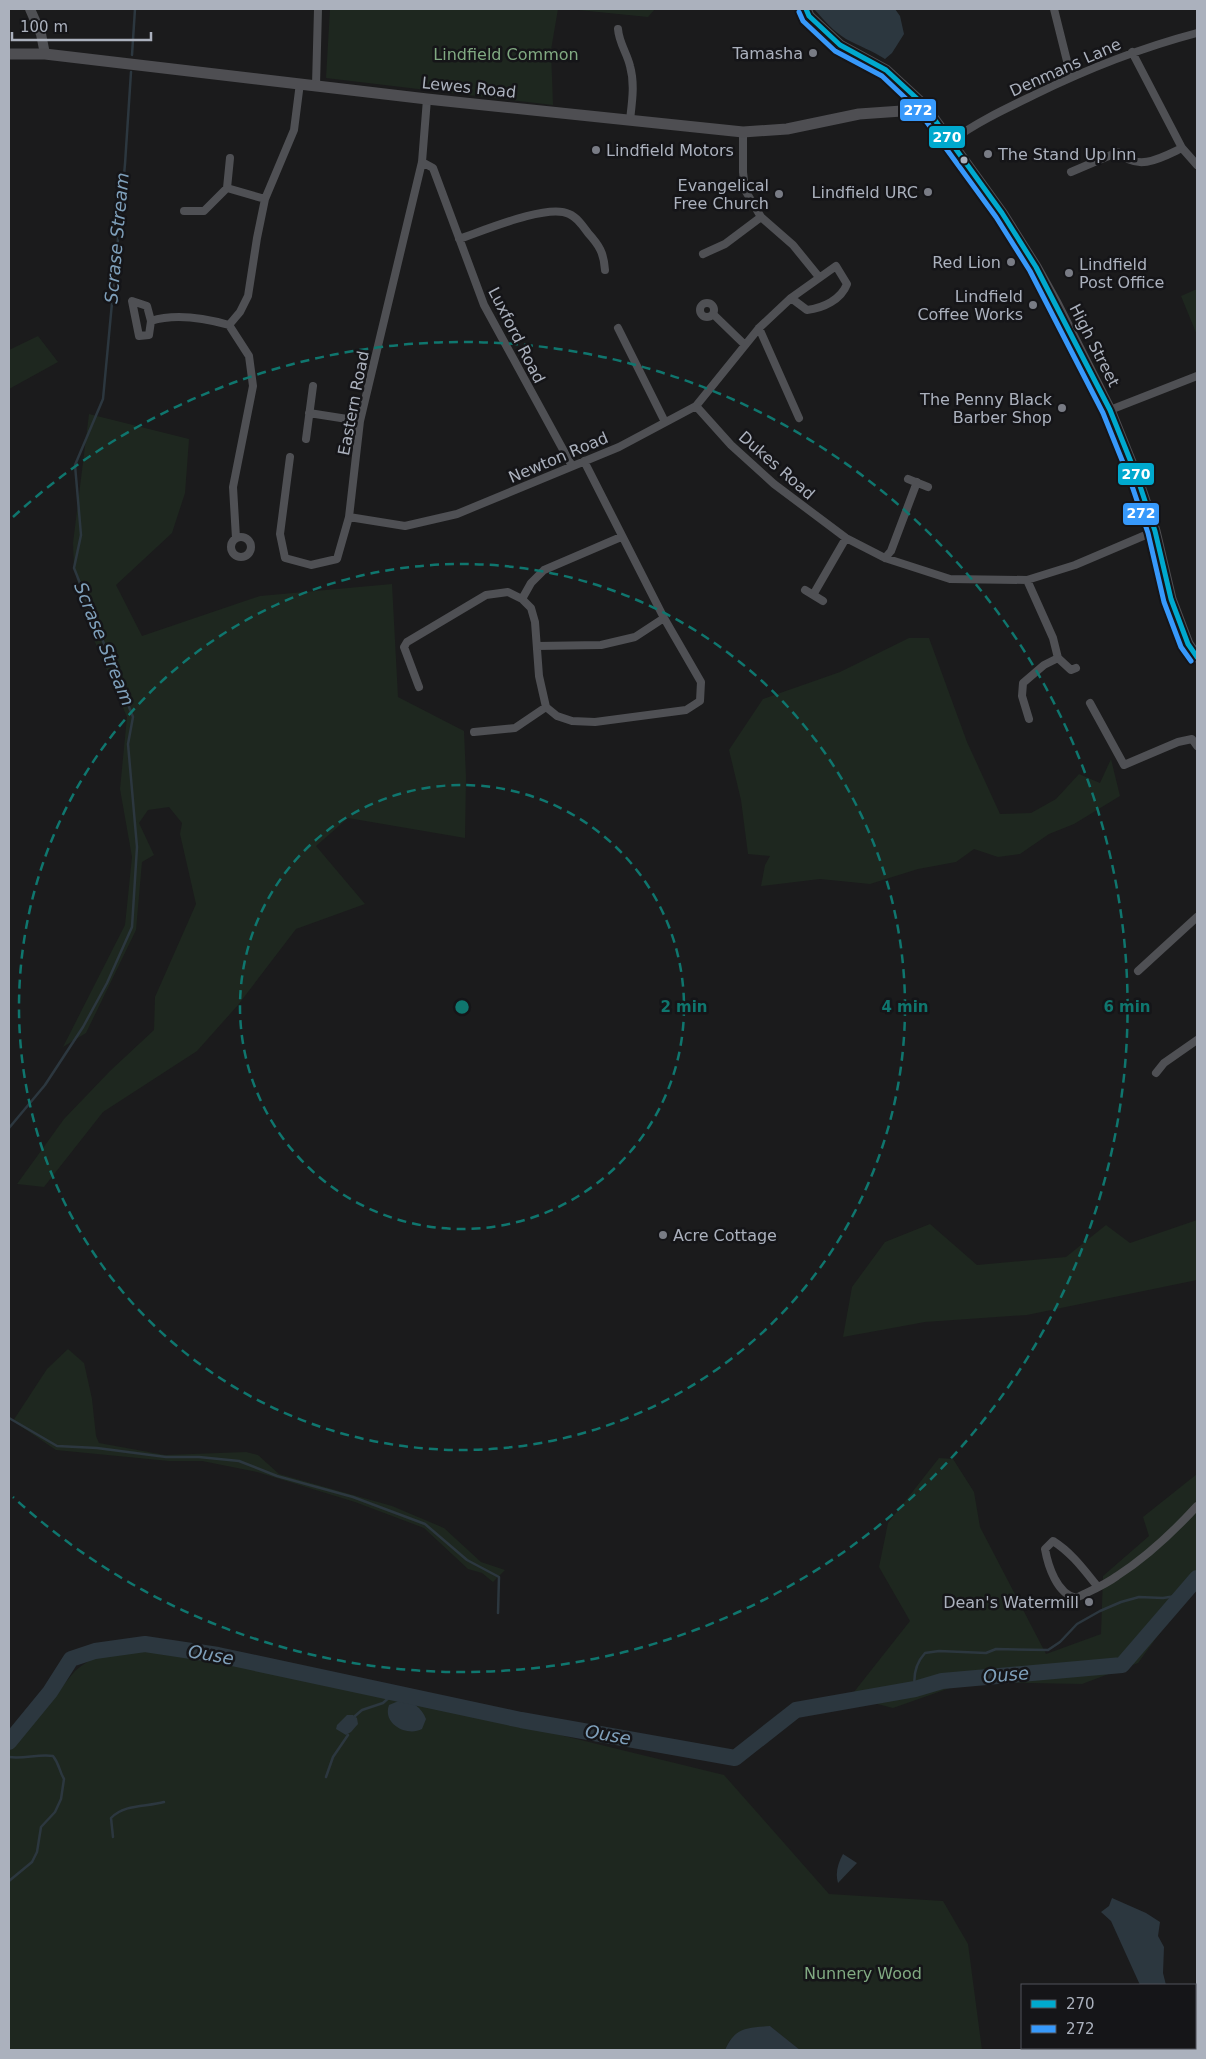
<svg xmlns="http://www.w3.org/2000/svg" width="1206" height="2059" viewBox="0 0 1206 2059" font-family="'DejaVu Sans',sans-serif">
	<rect width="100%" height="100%" fill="#1b1b1c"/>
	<!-- green -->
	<path fill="#1e271f" d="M 330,9 L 558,9 L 551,50 L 553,105 L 326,78 Z
		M 568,9 L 655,9 L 648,17 Z
		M 1197,289 L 1197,335 L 1181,296 Z
		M 38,336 L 58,362 L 9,389 L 9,350 Z
		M 89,414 L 189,439 L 185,493 L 172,533 L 116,585 L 142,636 L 260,596 L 392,584 L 398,697 L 464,731 L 466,777 L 465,838 L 348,818 L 316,846 L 365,904 L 296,929 L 238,1005 L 197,1051 L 103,1112 L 44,1187 L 17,1184 L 64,1119 L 110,1071 L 154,1030 L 155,997 L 196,904 L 180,834 L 182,823 L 169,807 L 148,810 L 139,823 L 154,855 L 142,862 L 136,930 L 86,1033 L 63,1047 L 125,925 L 132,857 L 120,789 L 127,717 L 92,635 L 74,568 L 73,543 Z
		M 909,638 L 929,638 L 967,742 L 1000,814 L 1031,813 L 1056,799 L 1079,774 L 1100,783 L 1111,759 L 1120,796 L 1074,824 L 1049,834 L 1020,854 L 998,857 L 974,849 L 956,862 L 918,869 L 870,884 L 820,879 L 761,886 L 765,865 L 770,856 L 748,854 L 741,800 L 729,750 L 763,699 L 840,672 Z
		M 1197,1220 L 1197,1280 L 1027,1315 L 925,1322 L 843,1337 L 852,1287 L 885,1242 L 930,1224 L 977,1265 L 1066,1257 L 1106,1225 L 1130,1243 Z
		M 68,1349 L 84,1363 L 92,1399 L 96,1436 L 99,1443 L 165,1455 L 246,1452 L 258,1455 L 279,1474 L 392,1506 L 444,1528 L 481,1562 L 505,1570 L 493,1582 L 482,1573 L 468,1569 L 424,1528 L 355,1502 L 257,1472 L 202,1461 L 169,1461 L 56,1450 L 13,1421 L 47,1369 Z
		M 939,1458 L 953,1459 L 974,1492 L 980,1527 L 1046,1654 L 1101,1634 L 1103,1576 L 1149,1536 L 1143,1517 L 1197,1474 L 1197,1587 L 1191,1590 L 1138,1663 L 1082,1684 L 967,1682 L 893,1708 L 850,1697 L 910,1621 L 879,1567 L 888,1523 Z
		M 147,1648 C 215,1661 284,1670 352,1684 L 724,1775 L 829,1894 L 943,1901 L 968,1944 L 982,2050 L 800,2050 L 770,2026 L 730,2040 L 725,2050 L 9,2050 L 9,1750 L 75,1671 C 98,1651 119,1652 147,1648 Z"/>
	<!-- water -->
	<path fill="#2c373f" d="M 814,9 L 895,9 L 900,16 L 904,34 L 892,53 L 885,59 C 873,51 859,46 846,39 C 833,31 824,20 814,9 Z
		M 401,1700 C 412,1700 422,1708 426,1719 L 422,1729 C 407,1737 382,1724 389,1705 Z
		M 347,1715 L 353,1715 L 357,1718 L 358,1724 L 351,1732 L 346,1735 L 336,1729 L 337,1725 Z
		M 843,1854 L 857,1863 L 838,1883 C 835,1873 838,1863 843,1854 Z
		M 1112,1898 L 1146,1913 L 1160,1922 L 1158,1936 L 1164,1947 L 1163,1973 L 1166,1985 L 1140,1985 L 1111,1921 L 1101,1912 L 1109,1906 Z
		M 770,2026 L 800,2050 L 725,2050 C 735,2027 747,2028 770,2026 Z"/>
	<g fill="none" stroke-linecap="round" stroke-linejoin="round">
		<!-- stream -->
		<path stroke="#2c373f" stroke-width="2.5" d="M 132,55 L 135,9
			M 9,1128 L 45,1085 L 83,1027 L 107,983 L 132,927 L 137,847 L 128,744 L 133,717 L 74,568 L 81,535 L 75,465 L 103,399 L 125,164 L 131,72
			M 9,1418 L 57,1446 L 97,1448 L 166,1457 L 199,1457 L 239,1461 L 277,1476 L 353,1497 L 425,1524 L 467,1560 L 499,1577 L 498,1613
			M 915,1689 C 913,1676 916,1663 925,1653 L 939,1651 L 986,1653 L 996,1649 L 1048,1650 L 1060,1642 L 1077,1624 L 1100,1611 L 1121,1602 L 1139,1597 L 1163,1598 L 1182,1595
			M 355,1716 L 362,1710 L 383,1703 L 394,1693
			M 9,1757 C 24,1759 38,1754 53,1756 C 60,1765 59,1771 64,1779 L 61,1799 L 55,1812 L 41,1827 L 37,1852 L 32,1862 L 9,1881
			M 326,1777 L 333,1757 L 348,1735
			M 113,1837 L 111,1818 C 124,1804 146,1807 164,1802"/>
		<!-- river -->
		<path stroke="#2c373f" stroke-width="16" d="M 9,1742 L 50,1692 L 71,1659 L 95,1651 L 145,1644 L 218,1655 L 521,1720 L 735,1758 L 796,1710 L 915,1689 L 942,1681 L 1122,1665 L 1197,1578"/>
		<!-- minor -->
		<path stroke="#4f5054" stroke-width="8" d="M 1054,9 L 1071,77
			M 618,29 C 619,43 627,53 630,66 C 635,84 632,102 630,120
			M 1132,52 L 1182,148 L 1197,165
			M 316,85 L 318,9
			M 743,132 L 743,172 L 745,190 L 761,217 L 793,245 L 819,277
			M 951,141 C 977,122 1005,109 1034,95 C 1087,69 1140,48 1197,33
			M 422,162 L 433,168 L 484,305 L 572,466
			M 1071,172 L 1118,152 C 1138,172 1161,158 1182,148
			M 227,188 L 265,199
			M 184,211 L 204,211 L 227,188 L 230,158
			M 459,239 C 483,231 548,203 569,214 C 577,217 583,226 588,233 C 599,245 604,253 605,270
			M 703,254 L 725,244 L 761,217
			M700 310a7 7 0 1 1 14 0a7 7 0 1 1-14 0Z
			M 713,314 L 745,345
			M 151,321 L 147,306 L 132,301 L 139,336 L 149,335 L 151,321 C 176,313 204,318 229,325
			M 618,328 L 665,422
			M 759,328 L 799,418
			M 696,406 L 731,445 L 774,484 L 846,538 L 885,558 L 950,579 L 1027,580 L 1075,565 L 1155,531
			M 1110,410 L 1197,376
			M 309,413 L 360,421
			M 306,439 L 313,386
			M 290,457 L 280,534 L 285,558 L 311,565 L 337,559 L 349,517 L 360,421 L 422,162 L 427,99
			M 908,479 L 928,487
			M 349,517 L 405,526 L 457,514 L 619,447 L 696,406 L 759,328 L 791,298 L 836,266 L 847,284 C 841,300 823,308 807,310 L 791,298
			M231 547a10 10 0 1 1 20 0a10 10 0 1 1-20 0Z
			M 236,538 L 233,487 L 253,386 L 249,356 L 229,325 L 240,312 L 248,296 L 257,238 L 265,199 L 294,130 L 300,83
			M 885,558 L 891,551 L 917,482
			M 1027,580 L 1053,638 L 1058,658 L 1071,670 L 1076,668
			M 805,590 L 823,601
			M 813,595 L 846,538
			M 522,599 L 531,583 L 544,570 L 621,537
			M 537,646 L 601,645 L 635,637 L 664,618
			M 419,687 L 404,647 L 407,642 L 486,595 L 508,592 L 522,599 L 531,608 L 535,622 L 539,676 L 546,707 L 557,716 L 572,721 L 595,722 L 686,710 L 700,701 L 701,682 L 664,618 L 584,461
			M 1090,703 L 1124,765 L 1178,742 L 1192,739 L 1197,746
			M 1029,719 L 1022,696 L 1023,683 L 1044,665 L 1058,658
			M 474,732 L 515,728 L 546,707
			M 1138,971 L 1197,917
			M 1156,1073 L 1164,1063 L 1197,1040
			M 1098,1587 C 1084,1570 1072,1553 1053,1541 L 1045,1549 C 1048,1566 1057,1594 1076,1598 C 1090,1591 1105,1585 1117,1576 C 1145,1558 1175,1530 1197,1506"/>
		<!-- tertiary -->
		<path stroke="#4f5054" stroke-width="10" d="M 30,9 L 41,34 L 45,54"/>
		<!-- secondary -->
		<path stroke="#4e4e52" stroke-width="11" d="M 806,9 L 809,16 L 840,45 L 886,70 L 924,105 L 1002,213 L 1036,267 L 1056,303 L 1110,410 L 1137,477 L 1155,531 L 1171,599 L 1188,644 L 1197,657
			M 9,54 L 45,54 L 427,99 L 743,132 L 787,129 L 859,114 L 916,110 L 924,105"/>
		<defs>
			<path id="bus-1" d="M 806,9 L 809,16 L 840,45 L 886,70 L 924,105 L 1002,213 L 1036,267 L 1110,410 L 1137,477 L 1155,531 L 1171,599 L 1188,644 L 1197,657"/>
			<path id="bus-2" d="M 799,12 L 803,21 L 835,51 L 882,76 L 918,110 L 996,217 L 1030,271 L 1103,413 L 1130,480 L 1148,533 L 1164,602 L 1181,647 L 1191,661"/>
		</defs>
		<!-- bus-1 casing -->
		<use href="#bus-1" stroke="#151518" stroke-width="9"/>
		<!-- bus-2 casing -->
		<use href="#bus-2" stroke="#151518" stroke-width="9"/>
		<!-- bus-1 -->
		<use href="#bus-1" stroke="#00a9ce" stroke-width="5"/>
		<!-- bus-2 -->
		<use href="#bus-2" stroke="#3799fb" stroke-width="5"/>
	</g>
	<!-- distance rings -->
	<g fill="none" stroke="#0f766e" stroke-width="2.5" stroke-dasharray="9 6">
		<circle cx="462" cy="1007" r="222"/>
		<circle cx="462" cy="1007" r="443"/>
		<path d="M13 517A665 665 0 1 1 13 1497"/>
	</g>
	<!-- markers -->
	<g fill="#797c85" stroke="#151518" stroke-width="2">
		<circle cx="813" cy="53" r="5"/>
		<circle cx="596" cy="150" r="5"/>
		<circle cx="988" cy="154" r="5"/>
		<circle cx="928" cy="192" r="5"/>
		<circle cx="779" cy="194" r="5"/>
		<circle cx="1011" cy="262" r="5"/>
		<circle cx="1069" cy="273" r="5"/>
		<circle cx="1033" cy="305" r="5"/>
		<circle cx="1062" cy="408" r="5"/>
		<circle cx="663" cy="1235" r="5"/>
		<circle cx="1089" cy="1602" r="5"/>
	</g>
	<circle fill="#abb1bd" stroke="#151518" stroke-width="2" cx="964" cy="160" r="4.5"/>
	<g text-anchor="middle" stroke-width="5" stroke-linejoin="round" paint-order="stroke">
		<!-- poi labels -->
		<g font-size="16" fill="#abb1bd" stroke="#151518" text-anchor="end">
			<text x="803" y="59">Tamasha</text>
			<text x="606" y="156" text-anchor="start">Lindfield Motors</text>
			<text x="998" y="160" text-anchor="start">The Stand Up Inn</text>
			<text x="769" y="191">Evangelical<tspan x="769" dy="18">Free Church</tspan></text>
			<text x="918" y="198">Lindfield URC</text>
			<text x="1001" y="268">Red Lion</text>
			<text x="1079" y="270" text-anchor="start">Lindfield<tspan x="1079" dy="18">Post Office</tspan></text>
			<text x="1023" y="302">Lindfield<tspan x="1023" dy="18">Coffee Works</tspan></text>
			<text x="1052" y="405">The Penny Black<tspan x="1052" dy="18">Barber Shop</tspan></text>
			<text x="673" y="1241" text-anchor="start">Acre Cottage</text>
			<text x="1079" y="1608">Dean's Watermill</text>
		</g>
		<!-- park labels -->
		<g font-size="16" fill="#81aa82" stroke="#151518">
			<text x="506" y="60">Lindfield Common</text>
			<text x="863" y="1979">Nunnery Wood</text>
		</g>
		<!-- street labels -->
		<g font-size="16" fill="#abb1bd" stroke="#151518">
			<text transform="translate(1065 67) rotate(-24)" y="6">Denmans Lane</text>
			<text transform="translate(469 87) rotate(6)" y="6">Lewes Road</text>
			<text transform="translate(517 335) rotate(63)" y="6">Luxford Road</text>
			<text transform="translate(1095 345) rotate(63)" y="6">High Street</text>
			<text transform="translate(353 403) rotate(-79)" y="6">Eastern Road</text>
			<text transform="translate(558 457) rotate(-23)" y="6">Newton Road</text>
			<text transform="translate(777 465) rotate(41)" y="6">Dukes Road</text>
		</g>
		<!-- water labels -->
		<g font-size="18" font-style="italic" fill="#7fa0bb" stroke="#151518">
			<text transform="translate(117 238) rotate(-85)" y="6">Scrase Stream</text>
			<text transform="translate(104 644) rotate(68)" y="6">Scrase Stream</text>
			<text transform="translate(211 1655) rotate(10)" y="6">Ouse</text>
			<text transform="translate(1006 1675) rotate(-5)" y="6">Ouse</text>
			<text transform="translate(608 1735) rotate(10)" y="6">Ouse</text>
		</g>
	</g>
	<circle cx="462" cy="1007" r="8" fill="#0f766e" stroke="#151518" stroke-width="2.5"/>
	<g font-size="15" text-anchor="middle" font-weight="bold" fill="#0f766e" stroke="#151518" stroke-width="5" stroke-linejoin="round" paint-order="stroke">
		<text x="684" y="1012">2 min</text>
		<text x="905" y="1012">4 min</text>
		<text x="1127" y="1012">6 min</text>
	</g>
	<g stroke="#151518" stroke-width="2">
		<rect x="899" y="98" width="38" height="24" rx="5" fill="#3799fb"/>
		<rect x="928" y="125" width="38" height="24" rx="5" fill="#00a9ce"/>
		<rect x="1117" y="462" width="38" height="24" rx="5" fill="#00a9ce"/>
		<rect x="1122" y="502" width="38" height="24" rx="5" fill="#3799fb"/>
	</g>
	<g font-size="14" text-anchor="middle" font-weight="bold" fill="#fff">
		<text x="918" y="115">272</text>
		<text x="947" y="142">270</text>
		<text x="1136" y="479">270</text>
		<text x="1141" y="518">272</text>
	</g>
	<!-- border -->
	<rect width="1206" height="2059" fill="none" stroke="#abb1bd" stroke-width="20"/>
	<!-- legend -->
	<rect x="1021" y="1984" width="175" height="65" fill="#151518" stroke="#51535a"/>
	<rect x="1031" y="2000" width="25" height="8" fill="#00a9ce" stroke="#51535a"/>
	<text x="1066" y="2009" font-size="15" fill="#abb1bd">270</text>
	<rect x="1031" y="2025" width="25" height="8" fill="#3799fb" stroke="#51535a"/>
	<text x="1066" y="2034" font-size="15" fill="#abb1bd">272</text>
	<!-- scale -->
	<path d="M12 32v8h139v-8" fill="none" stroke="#abb1bd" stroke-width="2.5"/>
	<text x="20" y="32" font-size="15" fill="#abb1bd" stroke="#151518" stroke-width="4" paint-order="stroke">100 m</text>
</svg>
